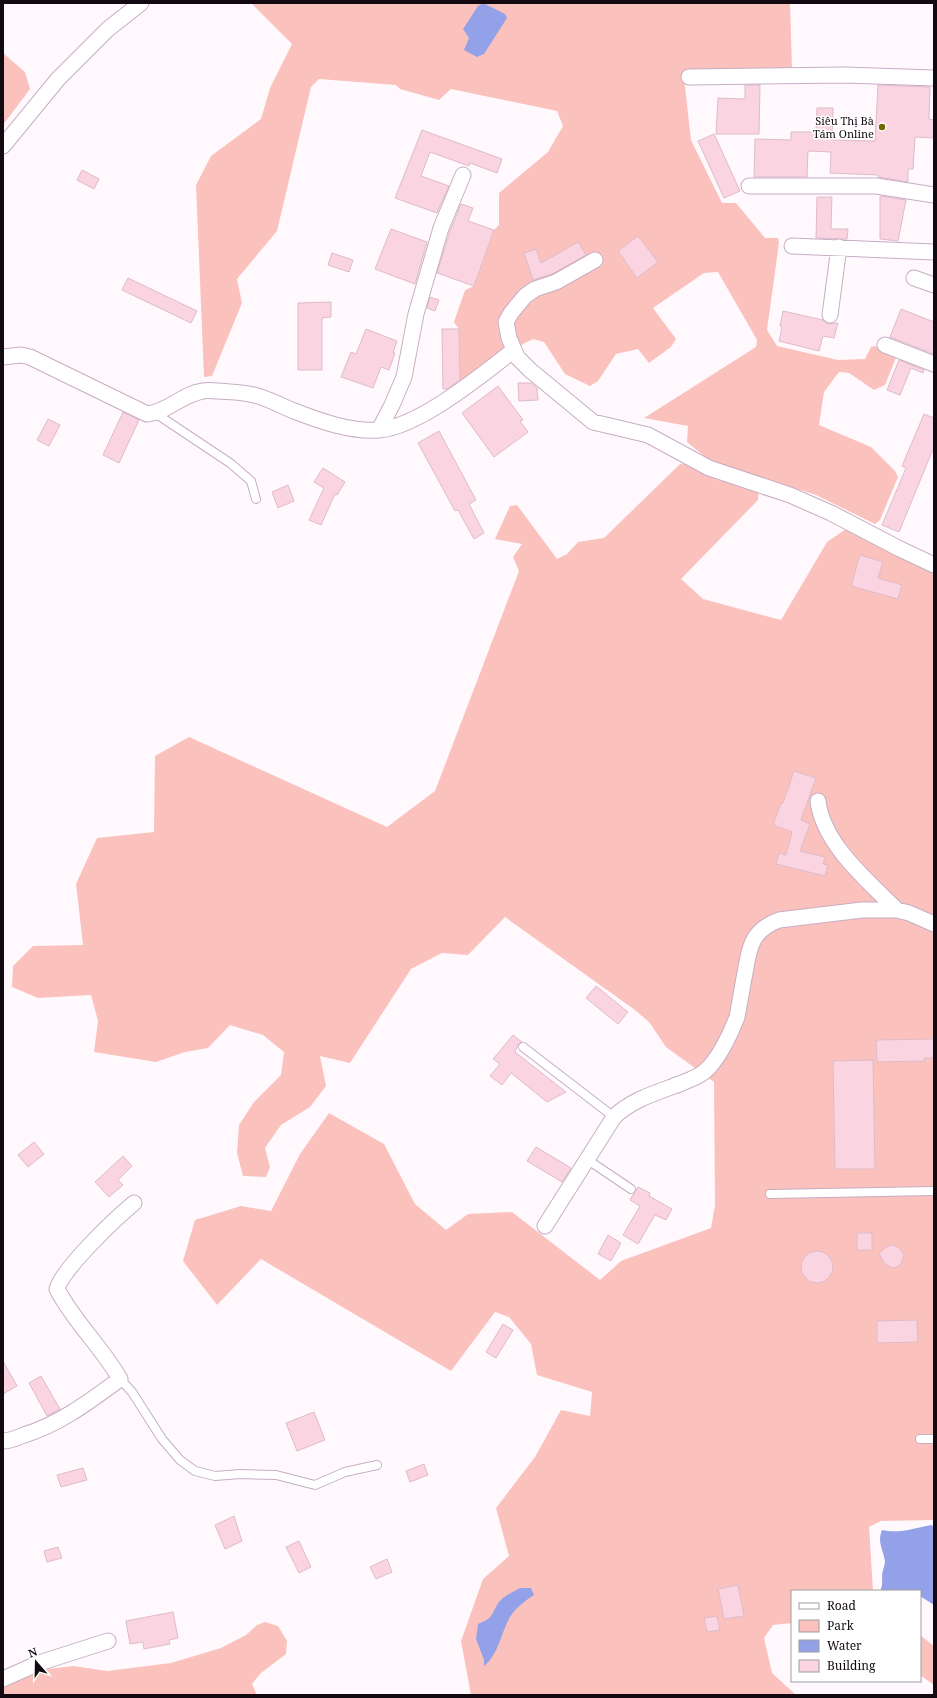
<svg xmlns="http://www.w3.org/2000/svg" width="937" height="1698" viewBox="0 0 937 1698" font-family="'Noto Serif',serif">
	<rect width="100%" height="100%" fill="#fff9fe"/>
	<!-- green -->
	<path fill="#fbc2bd" d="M 251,3 L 790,3 L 792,68 L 684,77 L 691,140 L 722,203 L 736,203 L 765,238 L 778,238 L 779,243 L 767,330 L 777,346 L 838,360 L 865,359 L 871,347 L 875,346 L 896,352 L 897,355 L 885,385 L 874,390 L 849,373 L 839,372 L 824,392 L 819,425 L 871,447 L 895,471 L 898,477 L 880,520 L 875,524 L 816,495 L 709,460 L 687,442 L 688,426 L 644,418 L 756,347 L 757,340 L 718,272 L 704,273 L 653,308 L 676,339 L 671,347 L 649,363 L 638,349 L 616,354 L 598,381 L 590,386 L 565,374 L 544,342 L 533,339 L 509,351 L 460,389 L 459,329 L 454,322 L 465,290 L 474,286 L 494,230 L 499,225 L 499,193 L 548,152 L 563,126 L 557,111 L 451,89 L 439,100 L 400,89 L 396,85 L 319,79 L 311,87 L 277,231 L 237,279 L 242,303 L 212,376 L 204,377 L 196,185 L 211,156 L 261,119 L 270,88 L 292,44 Z
		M 3,53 L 25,72 L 30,89 L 3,125 Z
		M 690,463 L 717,480 L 759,488 L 758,500 L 681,579 L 703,599 L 781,620 L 827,542 L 846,529 L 934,569 L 934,1520 L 881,1521 L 869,1527 L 873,1591 L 792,1591 L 792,1623 L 773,1625 L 764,1638 L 772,1673 L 796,1695 L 471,1695 L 461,1641 L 483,1579 L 509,1556 L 496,1508 L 535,1457 L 561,1410 L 590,1416 L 592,1392 L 537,1375 L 531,1344 L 509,1317 L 495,1312 L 451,1371 L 261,1259 L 217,1305 L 183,1261 L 195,1220 L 241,1206 L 271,1211 L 300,1154 L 329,1113 L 384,1144 L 415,1204 L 446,1230 L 468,1214 L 512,1212 L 600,1280 L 621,1261 L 711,1228 L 715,1205 L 714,1082 L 666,1047 L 649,1022 L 635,1010 L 505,917 L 468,955 L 442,953 L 411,969 L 350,1063 L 320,1056 L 326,1086 L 310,1107 L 281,1125 L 265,1148 L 270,1167 L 266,1177 L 243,1176 L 237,1153 L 239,1125 L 254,1102 L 281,1075 L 284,1052 L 263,1035 L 230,1025 L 208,1048 L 185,1052 L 156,1062 L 94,1052 L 98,1021 L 91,995 L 38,998 L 12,987 L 13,966 L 33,946 L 83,945 L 76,884 L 97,838 L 154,832 L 155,756 L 189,737 L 387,827 L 435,791 L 519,571 L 513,557 L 522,544 L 495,539 L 510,506 L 517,505 L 557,559 L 567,554 L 578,542 L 604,538 L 680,464 Z
		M 265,1622 L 278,1626 L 287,1641 L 286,1654 L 261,1673 L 252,1684 L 257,1695 L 3,1695 L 3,1686 L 48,1669 L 74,1666 L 107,1671 L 171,1663 L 221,1648 L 246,1635 L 257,1625 Z
		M 920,1635 L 934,1646 L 934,1685 L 920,1675 Z"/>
	<!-- water -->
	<path fill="#93a1e8" d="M 483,3 L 505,14 L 507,18 L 484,54 L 477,57 L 464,50 L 469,38 L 463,29 L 478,6 Z
		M 931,1525 L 934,1526 L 934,1605 L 920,1596 L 920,1591 L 880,1591 C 883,1585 882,1582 882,1576 C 882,1571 885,1566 885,1561 C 883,1549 877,1542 882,1530 C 899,1534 915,1528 931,1525 Z
		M 520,1588 L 531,1588 L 534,1595 C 526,1600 518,1606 512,1614 C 501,1630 500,1653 484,1666 L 484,1660 L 476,1639 L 478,1624 C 495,1617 490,1615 499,1602 C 505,1595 513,1592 520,1588 Z"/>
	<!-- building -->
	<path fill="#fad5e1" stroke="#dfbbc7" d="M 745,85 L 760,85 L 759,134 L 716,134 L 718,98 L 745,99 Z
		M 878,85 L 930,87 L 929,119 L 934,120 L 934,138 L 915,137 L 913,169 L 908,169 L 908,182 L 878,177 L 878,175 L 830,173 L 831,152 L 808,151 L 807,177 L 754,177 L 755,139 L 791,140 L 791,132 L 816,132 L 817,108 L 833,108 L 832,140 L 875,141 Z
		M 422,130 L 502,159 L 497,173 L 470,163 L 469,166 L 430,152 L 421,176 L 449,186 L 437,213 L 395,198 Z
		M 714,134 L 740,191 L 724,198 L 698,141 Z
		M 82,170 L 99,179 L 94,189 L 77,180 Z
		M 880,196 L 906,200 L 898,241 L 880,239 Z
		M 817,197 L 832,197 L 831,229 L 848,229 L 847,239 L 816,238 Z
		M 461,204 L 473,208 L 468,221 L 494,230 L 474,286 L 437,273 L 450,231 Z
		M 391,229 L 427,242 L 415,284 L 375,269 Z
		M 638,236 L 658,262 L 637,278 L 618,251 Z
		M 578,242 L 586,255 L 552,274 L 533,280 L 524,253 L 536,249 L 541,263 Z
		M 332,253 L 353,260 L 349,272 L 328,265 Z
		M 128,278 L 197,311 L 191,323 L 122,290 Z
		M 430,297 L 439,300 L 435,311 L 427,308 Z
		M 331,302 L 331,317 L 322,318 L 322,370 L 298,370 L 298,303 Z
		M 901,309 L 934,322 L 934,354 L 890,337 Z
		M 783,311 L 823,320 L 828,324 L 838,323 L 834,338 L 823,336 L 819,351 L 779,341 L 782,327 L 780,326 Z
		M 366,329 L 397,341 L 393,353 L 395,353 L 389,370 L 381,367 L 373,388 L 341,377 L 351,352 L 356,354 Z
		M 442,329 L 459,329 L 460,380 L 447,389 L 443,389 Z
		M 899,360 L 924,370 L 923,373 L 911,368 L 900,395 L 887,390 Z
		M 518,383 L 531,383 L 537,388 L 538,400 L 519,401 Z
		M 498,386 L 523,420 L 520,421 L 528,432 L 494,457 L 462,413 Z
		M 123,412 L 139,420 L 119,463 L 103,455 Z
		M 924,414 L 934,418 L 934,447 L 899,532 L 882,525 L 906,468 L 902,466 Z
		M 48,419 L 60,425 L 49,446 L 37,440 Z
		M 439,431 L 476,500 L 469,504 L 484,533 L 474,539 L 458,510 L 455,511 L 418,443 Z
		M 323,468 L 345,482 L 337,495 L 335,494 L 321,525 L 309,520 L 324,488 L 314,482 Z
		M 288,485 L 294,501 L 278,508 L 272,492 Z
		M 860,555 L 883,562 L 878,578 L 902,585 L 898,599 L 851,586 Z
		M 794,771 L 816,778 L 801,820 L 810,824 L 800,851 L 825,857 L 823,864 L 828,865 L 825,876 L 776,864 L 779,853 L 786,855 L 792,832 L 773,825 L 781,803 L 783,803 Z
		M 596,986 L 628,1012 L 618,1024 L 586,998 Z
		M 513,1035 L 522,1042 L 518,1044 L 515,1052 L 566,1092 L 547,1102 L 511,1073 L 502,1085 L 490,1076 L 500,1064 L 493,1059 Z
		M 934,1039 L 934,1058 L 924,1058 L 925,1061 L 877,1062 L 876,1040 Z
		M 873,1060 L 875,1169 L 835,1169 L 833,1061 Z
		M 34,1142 L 44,1154 L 28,1167 L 18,1155 Z
		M 536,1147 L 571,1168 L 562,1182 L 527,1161 Z
		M 123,1156 L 132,1166 L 118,1180 L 123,1185 L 109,1197 L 95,1182 Z
		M 638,1187 L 650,1193 L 649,1196 L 672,1209 L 666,1220 L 655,1215 L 638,1244 L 623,1235 L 640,1206 L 630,1200 Z
		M 857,1233 L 872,1233 L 872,1250 L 857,1250 Z
		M 608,1235 L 621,1243 L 611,1261 L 598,1254 Z
		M 893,1245 L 898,1247 L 904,1254 L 901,1264 L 897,1267 L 892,1268 L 884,1263 L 879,1253 L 888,1246 Z
		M801 1267a16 16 0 1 1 32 0a16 16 0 1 1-32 0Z
		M 917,1320 L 918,1342 L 877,1343 L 877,1321 Z
		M 503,1324 L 513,1330 L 496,1358 L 486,1352 Z
		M 3,1361 L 17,1386 L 3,1394 Z
		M 41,1376 L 60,1409 L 47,1416 L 29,1383 Z
		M 314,1412 L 325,1440 L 297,1451 L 286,1423 Z
		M 424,1464 L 428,1475 L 410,1482 L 406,1471 Z
		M 83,1468 L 87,1480 L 61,1487 L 57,1475 Z
		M 234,1516 L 242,1541 L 225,1549 L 215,1525 Z
		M 299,1541 L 311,1567 L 299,1573 L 286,1547 Z
		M 58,1547 L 62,1558 L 47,1562 L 44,1551 Z
		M 387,1559 L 392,1572 L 376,1579 L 370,1567 Z
		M 738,1585 L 744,1616 L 724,1619 L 718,1589 Z
		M 173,1612 L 178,1638 L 169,1640 L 170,1644 L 144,1649 L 143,1642 L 130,1644 L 126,1621 Z
		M 717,1616 L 720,1630 L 707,1632 L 704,1618 Z"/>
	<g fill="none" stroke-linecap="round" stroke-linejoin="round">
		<defs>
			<path id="lane" d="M 155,413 L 230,463 L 251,481 L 256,499
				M 523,1047 L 614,1117
				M 588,1160 L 631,1189
				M 770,1194 L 934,1191
				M 120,1379 L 132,1392 L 162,1439 L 180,1460 L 195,1471 L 215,1476 L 240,1474 L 276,1475 L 315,1485 L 345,1472 L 377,1465
				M 920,1439 L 934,1439"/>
			<path id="street" d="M 689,77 L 845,75 L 934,78
				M 3,146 L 58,79 L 108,29 L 141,3
				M 749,186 L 876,186 L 934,195
				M 792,246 L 934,252
				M 595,260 L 556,282 L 535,289 L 525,296 L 511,313 L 506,322 L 509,338 L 517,357 L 530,370 L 593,422 L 648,435 L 709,468 L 790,495 L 831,513 L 900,549 L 934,565
				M 914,278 L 934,285
				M 830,315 L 839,247
				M 885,345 L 934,364
				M 3,357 L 21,355 L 30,357 L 147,414 C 168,412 182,394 203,391 C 208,390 213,391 218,391 C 230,392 242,392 254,395 C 268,398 281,406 294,411 C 320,421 350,432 379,430 C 419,427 483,374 514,350
				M 379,430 L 392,405 L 404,377 L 416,314 L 441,228 L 463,175
				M 818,801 C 823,844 868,881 897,910
				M 545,1226 L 614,1117 C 632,1099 659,1092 682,1083 C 689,1080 698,1077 704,1072 C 718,1061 731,1033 737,1017 C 740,1002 742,988 745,973 C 749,947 752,930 779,920 L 862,910 L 897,910 L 909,913 L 934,924
				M 3,1441 C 10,1441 17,1438 24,1435 C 60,1424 90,1401 120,1379 C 102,1347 74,1322 57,1289 C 63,1268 116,1218 134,1203
				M 3,1679 L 39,1663 L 108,1641"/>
		</defs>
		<!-- lane casing -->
		<use href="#lane" stroke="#c7adc4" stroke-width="10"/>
		<!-- street casing -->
		<use href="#street" stroke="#c7adc4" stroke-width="17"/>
		<!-- lane -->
		<use href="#lane" stroke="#fff" stroke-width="8"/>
		<!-- street -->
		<use href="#street" stroke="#fff" stroke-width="15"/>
	</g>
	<!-- markers -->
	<circle fill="#706901" stroke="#fff" stroke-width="1.5" cx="882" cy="127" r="4"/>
	<g text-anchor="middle" stroke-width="3" stroke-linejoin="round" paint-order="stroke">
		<!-- poi labels -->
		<g font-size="11" fill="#120911" stroke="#fff" text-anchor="end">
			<text x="874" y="125">Siêu Thị Bà<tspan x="874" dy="13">Tám Online</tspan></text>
		</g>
	</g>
	<!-- border -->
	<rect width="937" height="1698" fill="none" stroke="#120911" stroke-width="8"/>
	<!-- legend -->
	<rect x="791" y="1590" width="130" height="92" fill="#ffffff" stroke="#a09da0"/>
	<rect x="799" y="1603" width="20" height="6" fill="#ffffff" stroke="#a09da0"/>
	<text x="827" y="1610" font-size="12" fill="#120911">Road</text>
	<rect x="799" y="1620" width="20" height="12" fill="#fbc2bd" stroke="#a09da0"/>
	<text x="827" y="1630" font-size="12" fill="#120911">Park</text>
	<rect x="799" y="1640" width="20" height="12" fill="#93a1e8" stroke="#a09da0"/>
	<text x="827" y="1650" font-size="12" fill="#120911">Water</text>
	<rect x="799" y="1660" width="20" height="12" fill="#fad5e1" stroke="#a09da0"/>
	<text x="827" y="1670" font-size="12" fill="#120911">Building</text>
	<!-- north arrow -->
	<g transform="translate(36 1662) rotate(340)" stroke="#ffffff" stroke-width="3" paint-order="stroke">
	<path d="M0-3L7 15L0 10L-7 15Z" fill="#120911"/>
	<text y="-6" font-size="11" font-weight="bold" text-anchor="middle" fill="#120911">N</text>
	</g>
</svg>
